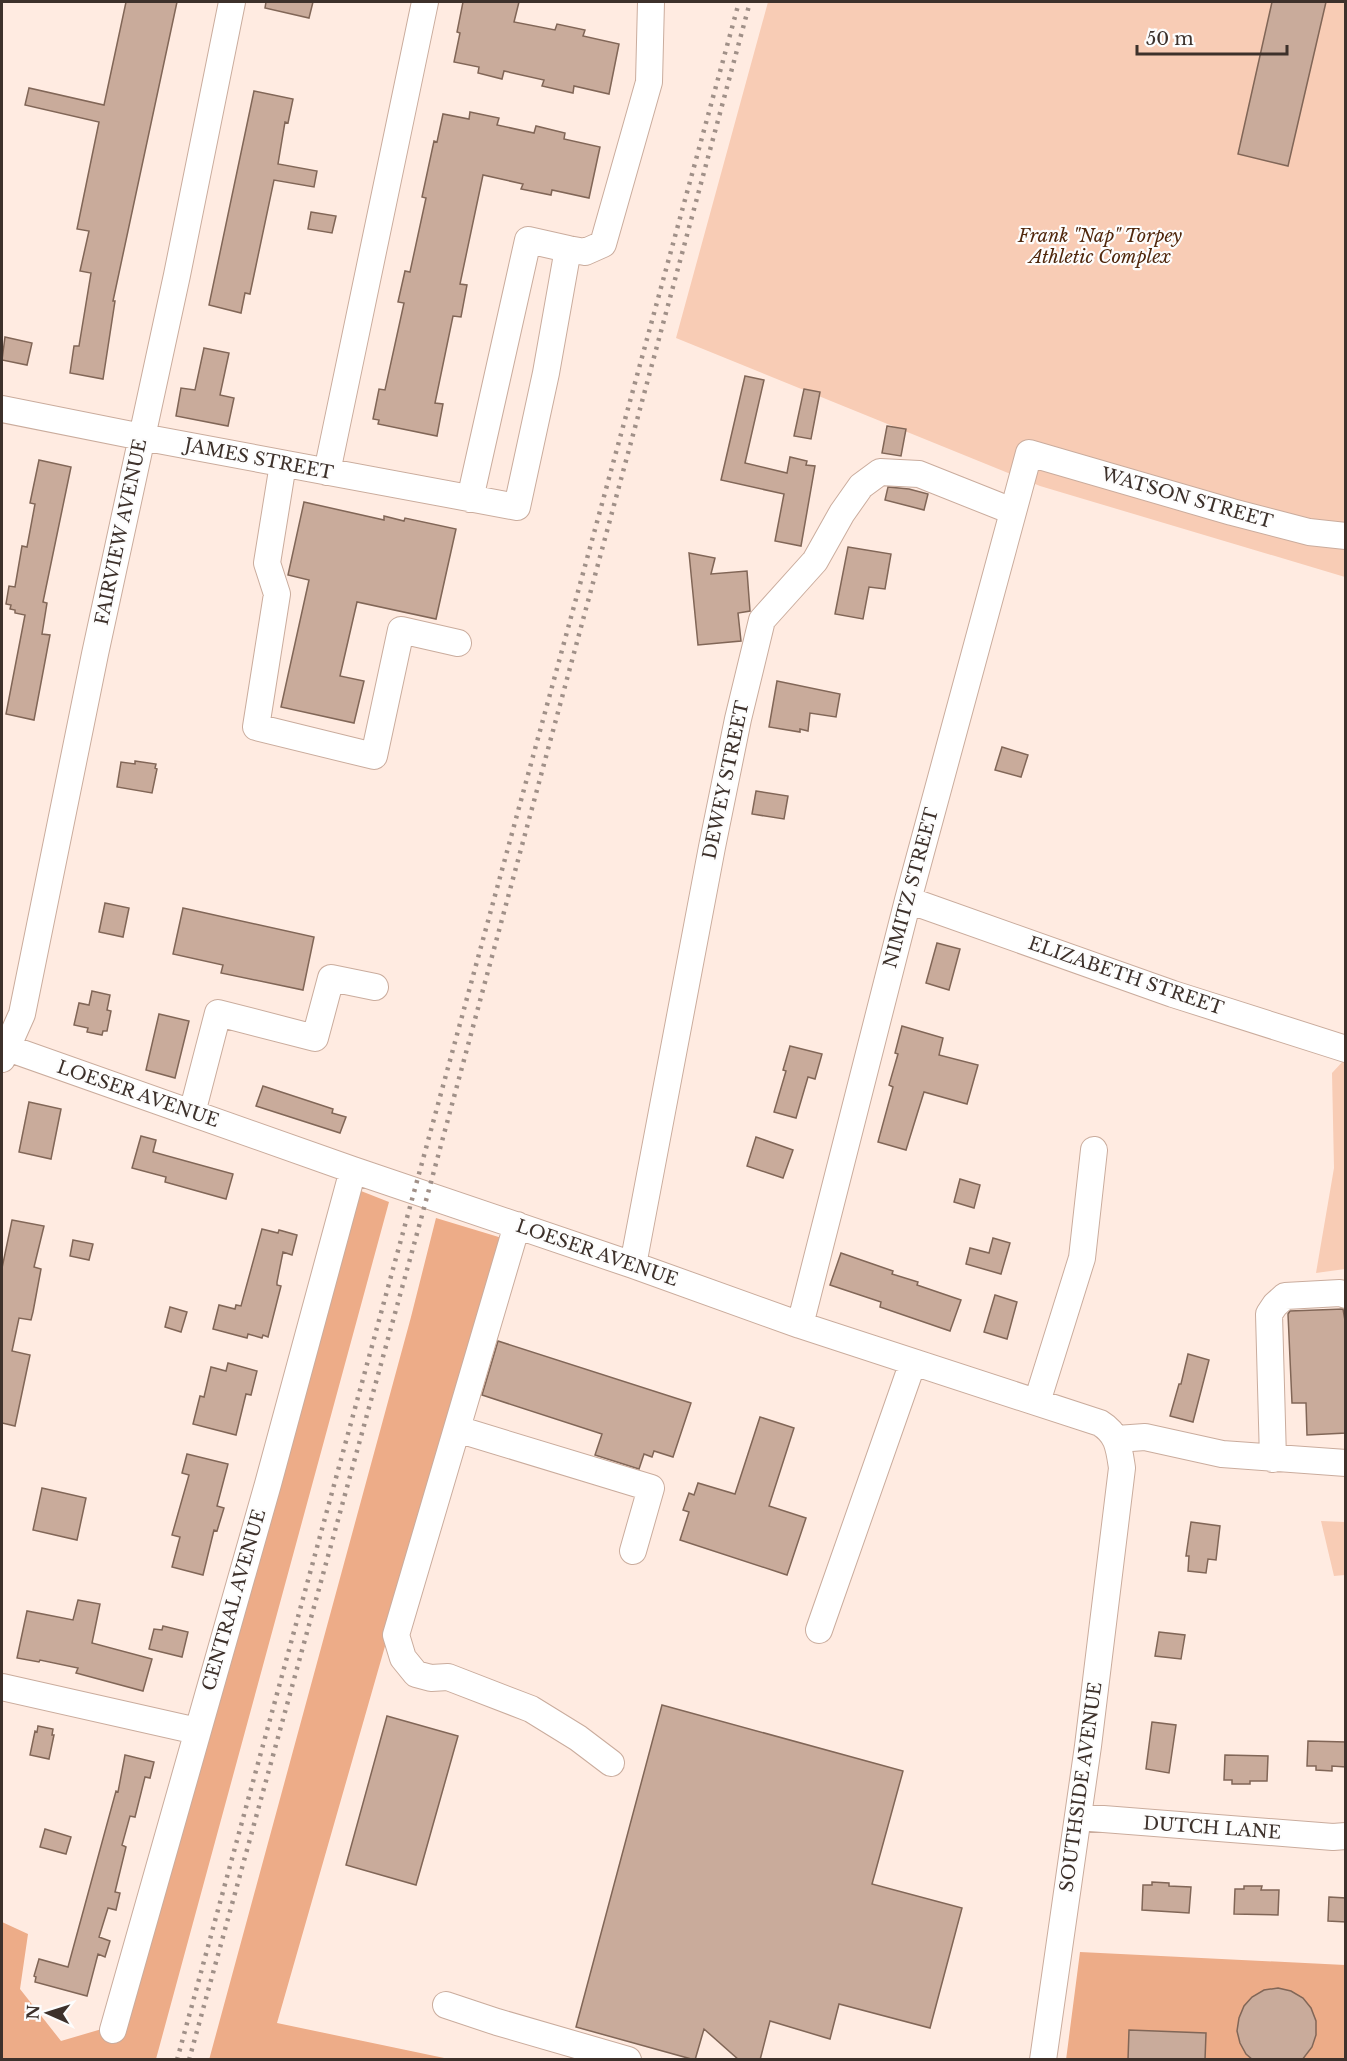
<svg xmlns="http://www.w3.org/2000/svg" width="1347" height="2061" viewBox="0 0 1347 2061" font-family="'Libre Baskerville',serif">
	<rect width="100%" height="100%" fill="#ffebe1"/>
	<!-- green -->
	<path fill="#f8ccb5" d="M 768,2 L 1345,2 L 1345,577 L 1040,486 L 676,338 Z
		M 1345,1059 L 1345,1269 L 1316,1273 L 1334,1168 L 1332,1073 Z
		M 1321,1521 L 1345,1522 L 1345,1575 L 1334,1576 Z"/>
	<!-- forest -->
	<path fill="#edac88" d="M 361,1191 L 389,1202 L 156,2059 L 2,2060 L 2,1922 L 28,1934 L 20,1989 L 61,2041 L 129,2021 Z
		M 436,1218 L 502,1238 L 277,2023 L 449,2059 L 209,2060 L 411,1317 Z
		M 1080,1952 L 1345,1965 L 1345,2059 L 1066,2060 Z"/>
	<!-- building -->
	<path fill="#c9ab9b" stroke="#816657" stroke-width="1.5" d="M 126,2 L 177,2 L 113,301 L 115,301 L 103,379 L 70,373 L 74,346 L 79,346 L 91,273 L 80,271 L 89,231 L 77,229 L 99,122 L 25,105 L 29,88 L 104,105 Z
		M 266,2 L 313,2 L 309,18 L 265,8 Z
		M 463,2 L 519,2 L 514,22 L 555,30 L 557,24 L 585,30 L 583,36 L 619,44 L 609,94 L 574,86 L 573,93 L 542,86 L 544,80 L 504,71 L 502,79 L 478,73 L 479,67 L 454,62 L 460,33 L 457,32 Z
		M 1272,2 L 1326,2 L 1288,166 L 1238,154 Z
		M 254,91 L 293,99 L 288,123 L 285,122 L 278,164 L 317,171 L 314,187 L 274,180 L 250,294 L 245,293 L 241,313 L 209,305 Z
		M 470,112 L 499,118 L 497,125 L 534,133 L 536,126 L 565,133 L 564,139 L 600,147 L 589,198 L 552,190 L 551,195 L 521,189 L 523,184 L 483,175 L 460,284 L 467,285 L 461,317 L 453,316 L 435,403 L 443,404 L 437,436 L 378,424 L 379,420 L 373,419 L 379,389 L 385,390 L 404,303 L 398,302 L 405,271 L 410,272 L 426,198 L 422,197 L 434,141 L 437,142 L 443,114 L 469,119 Z
		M 311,212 L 336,216 L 332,233 L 308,229 Z
		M 5,337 L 32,343 L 27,365 L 2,360 Z
		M 204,348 L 229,353 L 220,395 L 234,398 L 228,426 L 176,416 L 181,388 L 195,390 Z
		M 745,376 L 764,380 L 745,463 L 787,473 L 790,457 L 807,461 L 806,465 L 815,466 L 801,546 L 775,541 L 784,494 L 721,480 Z
		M 804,389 L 820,392 L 811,439 L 794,436 Z
		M 887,426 L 906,429 L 901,456 L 882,453 Z
		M 39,460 L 71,467 L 43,602 L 47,603 L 42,634 L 50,635 L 34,720 L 6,714 L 25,615 L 15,613 L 15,610 L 10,609 L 11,605 L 6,604 L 9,586 L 15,587 L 22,546 L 27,547 L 35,504 L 30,503 Z
		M 888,487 L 909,489 L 928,494 L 924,510 L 885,500 Z
		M 304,502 L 384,520 L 384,516 L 404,521 L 405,518 L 456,529 L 436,619 L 357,602 L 340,676 L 364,681 L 354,723 L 281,707 L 309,580 L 288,575 Z
		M 848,547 L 891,554 L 885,589 L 869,587 L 863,619 L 835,614 Z
		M 689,553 L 715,558 L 711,574 L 747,571 L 750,611 L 738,613 L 741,641 L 698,645 Z
		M 777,681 L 840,694 L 836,717 L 810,713 L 808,731 L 800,729 L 800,732 L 769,727 Z
		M 1002,747 L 1028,755 L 1021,777 L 995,770 Z
		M 135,761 L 156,764 L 155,768 L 157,769 L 152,793 L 117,787 L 121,762 L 135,764 Z
		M 756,791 L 788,796 L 784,819 L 752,814 Z
		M 105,903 L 129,908 L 123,937 L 99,932 Z
		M 183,908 L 314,937 L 303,990 L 221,973 L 223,965 L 173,954 Z
		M 937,943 L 960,949 L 949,990 L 926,983 Z
		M 92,991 L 110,995 L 107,1010 L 111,1011 L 107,1031 L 103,1031 L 102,1035 L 87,1032 L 88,1028 L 74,1025 L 79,1003 L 89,1005 Z
		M 159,1014 L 189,1021 L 175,1078 L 146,1070 Z
		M 902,1026 L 943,1038 L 939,1055 L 978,1065 L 967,1104 L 924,1092 L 906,1150 L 878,1142 L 893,1087 L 889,1085 L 898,1054 L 895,1053 Z
		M 790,1046 L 822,1054 L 815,1079 L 808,1077 L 796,1118 L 774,1112 L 786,1071 L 783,1070 Z
		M 263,1086 L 333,1109 L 332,1113 L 346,1117 L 340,1133 L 256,1106 Z
		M 29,1102 L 61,1109 L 51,1159 L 19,1152 Z
		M 141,1136 L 156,1140 L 153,1152 L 233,1174 L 226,1199 L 165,1182 L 166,1177 L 132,1168 Z
		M 756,1137 L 793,1150 L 783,1178 L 747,1166 Z
		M 960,1179 L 980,1185 L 974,1208 L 954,1202 Z
		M 12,1220 L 44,1226 L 34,1267 L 41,1269 L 33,1312 L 31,1320 L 19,1318 L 12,1351 L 30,1355 L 15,1426 L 2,1423 L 2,1268 Z
		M 262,1229 L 278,1233 L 279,1230 L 297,1235 L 292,1255 L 283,1252 L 277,1282 L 277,1285 L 281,1286 L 268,1337 L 263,1335 L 262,1338 L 248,1334 L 247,1338 L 213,1329 L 219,1305 L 235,1309 L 236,1305 L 241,1306 Z
		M 993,1238 L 1010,1243 L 1001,1274 L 966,1264 L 970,1248 L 989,1253 Z
		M 73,1240 L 93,1244 L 89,1260 L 70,1256 Z
		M 841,1253 L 893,1271 L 892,1274 L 918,1282 L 917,1285 L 961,1300 L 950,1331 L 880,1307 L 881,1302 L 830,1285 Z
		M 995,1295 L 1017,1302 L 1007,1339 L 984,1332 Z
		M 170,1307 L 187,1312 L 181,1332 L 165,1327 Z
		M 1343,1309 L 1346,1326 L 1346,1433 L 1307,1435 L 1306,1403 L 1292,1403 L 1288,1314 L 1290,1311 Z
		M 498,1341 L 691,1403 L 673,1457 L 654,1451 L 652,1457 L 644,1454 L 639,1469 L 595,1455 L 602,1434 L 482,1395 Z
		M 1188,1354 L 1209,1360 L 1193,1422 L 1170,1416 L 1179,1384 L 1181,1384 Z
		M 228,1363 L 257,1371 L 251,1395 L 246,1394 L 236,1435 L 193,1424 L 200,1396 L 204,1397 L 211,1367 L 226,1371 Z
		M 760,1417 L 794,1428 L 769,1506 L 806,1518 L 787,1575 L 680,1540 L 689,1512 L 683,1510 L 689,1493 L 694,1495 L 698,1483 L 735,1494 Z
		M 187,1454 L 228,1464 L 217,1506 L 224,1508 L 217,1531 L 214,1530 L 203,1575 L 172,1567 L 180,1537 L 172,1535 L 189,1475 L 182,1473 Z
		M 42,1488 L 86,1498 L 77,1540 L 33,1530 Z
		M 1191,1522 L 1220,1526 L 1216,1560 L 1208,1559 L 1206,1573 L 1188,1571 L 1189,1556 L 1186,1556 Z
		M 78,1600 L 100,1604 L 92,1643 L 152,1659 L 143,1691 L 76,1673 L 78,1668 L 40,1660 L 39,1662 L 17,1658 L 27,1611 L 73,1620 Z
		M 163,1626 L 188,1632 L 182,1657 L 149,1649 L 154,1629 L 162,1630 Z
		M 1159,1632 L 1185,1635 L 1181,1659 L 1155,1656 Z
		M 662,1705 L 903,1771 L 872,1884 L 962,1908 L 930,2028 L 839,2004 L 830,2039 L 770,2021 L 760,2060 L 739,2060 L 704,2029 L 695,2060 L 576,2027 Z
		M 387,1716 L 458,1736 L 416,1885 L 346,1865 Z
		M 1152,1722 L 1176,1725 L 1169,1773 L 1146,1769 Z
		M 38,1726 L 53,1729 L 52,1735 L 54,1735 L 49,1759 L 30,1755 L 35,1731 L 37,1732 Z
		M 1308,1741 L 1346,1742 L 1346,1767 L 1332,1766 L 1332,1771 L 1316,1770 L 1316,1766 L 1307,1766 Z
		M 125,1755 L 154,1762 L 150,1778 L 145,1777 L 135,1817 L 130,1816 L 122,1845 L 126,1847 L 115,1892 L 120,1893 L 116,1910 L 108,1908 L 99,1937 L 110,1941 L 105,1957 L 98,1954 L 87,1996 L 35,1982 L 36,1977 L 34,1976 L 39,1959 L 68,1967 L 116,1791 L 118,1792 Z
		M 1225,1755 L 1268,1756 L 1267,1781 L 1250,1781 L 1250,1784 L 1232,1784 L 1232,1780 L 1224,1780 Z
		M 45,1829 L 71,1837 L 66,1854 L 40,1847 Z
		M 1152,1882 L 1169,1883 L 1169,1886 L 1191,1887 L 1189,1913 L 1142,1910 L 1143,1885 L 1152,1885 Z
		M 1244,1886 L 1262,1886 L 1261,1890 L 1279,1890 L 1278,1915 L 1234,1914 L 1235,1889 L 1244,1889 Z
		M 1329,1897 L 1346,1898 L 1346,1922 L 1328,1921 Z
		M 1278,1988 L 1291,1991 L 1303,1998 L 1311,2008 L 1316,2021 L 1316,2035 L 1312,2047 L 1302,2060 L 1253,2060 L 1246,2054 L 1240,2043 L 1237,2031 L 1239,2018 L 1244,2006 L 1252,1997 L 1264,1990 Z
		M 1129,2030 L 1206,2033 L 1205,2060 L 1128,2060 Z"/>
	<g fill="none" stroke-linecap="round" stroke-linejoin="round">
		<defs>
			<path id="minor" d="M 2,409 L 142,437 L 517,507 L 546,373 L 568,249 L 585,252 L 603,244 L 649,82 L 651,2
				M 283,464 L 267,563 L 277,594 L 256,727 L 374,756 L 401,630 L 458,643
				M 327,472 L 425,2
				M 470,499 L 528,240 L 568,249
				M 908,900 L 1173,994 L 1346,1049
				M 2,1046 L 353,1170 L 633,1265 L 800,1325 L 1100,1423 C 1118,1434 1119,1448 1122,1468 L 1088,1746 L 1043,2060
				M 2,1059 L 22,1014 L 95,654 L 177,275 L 232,2
				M 192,1113 L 218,1013 L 315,1038 L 331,978 L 375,987
				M 517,1225 L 396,1635 L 403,1658 L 416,1674 L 431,1678 L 448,1677 L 531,1709 L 578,1738 L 611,1763
				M 633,1265 L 712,847 L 738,719 L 762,620 L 815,561 L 842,513 L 861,486 L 880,472 L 919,474 L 1012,511
				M 800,1325 L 908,900 L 1029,453 L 1232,512 L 1309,532 L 1346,536
				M 1037,1402 L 1082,1258 L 1094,1150
				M 457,1429 L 651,1488 L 633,1551
				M 1117,1439 L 1145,1437 L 1222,1454 L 1346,1463
				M 1273,1459 L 1269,1314 L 1275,1305 L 1285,1296 L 1340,1293 L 1346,1295
				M 819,1630 L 913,1362
				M 2,1687 L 197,1731
				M 1078,1817 L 1333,1837 L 1346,1836
				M 446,2005 L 497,2022 L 628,2060
				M 113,2030 L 268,1484 L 353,1170"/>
		</defs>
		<!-- minor casing -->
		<use href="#minor" stroke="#caac9d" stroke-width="28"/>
		<!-- minor -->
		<use href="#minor" stroke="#fff" stroke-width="26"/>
		<!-- rail -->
		<path stroke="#a09088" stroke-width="4.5" stroke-dasharray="3 6" stroke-linecap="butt" d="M 177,2060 L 739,2
			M 189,2060 L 421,1219 L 750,2"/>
	</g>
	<g text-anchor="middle" stroke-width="4.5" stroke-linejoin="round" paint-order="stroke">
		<!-- park labels -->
		<g font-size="18" font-style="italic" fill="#50270c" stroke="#fdfdfd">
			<text x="1100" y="242">Frank "Nap" Torpey<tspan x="1100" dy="21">Athletic Complex</tspan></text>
		</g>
		<!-- street labels -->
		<g font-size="18" fill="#3d312b" stroke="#fdfdfd">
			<text transform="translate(259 459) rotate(11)" y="6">JAMES STREET</text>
			<text transform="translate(1187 498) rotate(16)" y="6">WATSON STREET</text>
			<text transform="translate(121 532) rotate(-78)" y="6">FAIRVIEW AVENUE</text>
			<text transform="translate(726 780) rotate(-78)" y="6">DEWEY STREET</text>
			<text transform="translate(911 888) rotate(-75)" y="6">NIMITZ STREET</text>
			<text transform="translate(1126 976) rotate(19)" y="6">ELIZABETH STREET</text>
			<text transform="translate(138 1094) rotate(19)" y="6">LOESER AVENUE</text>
			<text transform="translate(597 1253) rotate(19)" y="6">LOESER AVENUE</text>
			<text transform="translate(234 1600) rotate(-74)" y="6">CENTRAL AVENUE</text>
			<text transform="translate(1081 1787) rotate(-82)" y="6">SOUTHSIDE AVENUE</text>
			<text transform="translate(1212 1828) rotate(4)" y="6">DUTCH LANE</text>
		</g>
	</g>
	<!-- border -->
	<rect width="1347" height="2061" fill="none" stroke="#3d312b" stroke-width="6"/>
	<!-- north arrow -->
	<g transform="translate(48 2013) rotate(273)" stroke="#fdfdfd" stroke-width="4.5" paint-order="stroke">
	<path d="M0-4.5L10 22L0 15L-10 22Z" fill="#3d312b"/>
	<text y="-9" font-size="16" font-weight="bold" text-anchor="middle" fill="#3d312b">N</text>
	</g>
	<!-- scale -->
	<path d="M1137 45v9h150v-9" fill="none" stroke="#3d312b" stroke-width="3"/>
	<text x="1146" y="45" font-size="18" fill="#3d312b" stroke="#fdfdfd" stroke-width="4.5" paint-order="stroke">50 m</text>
</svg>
